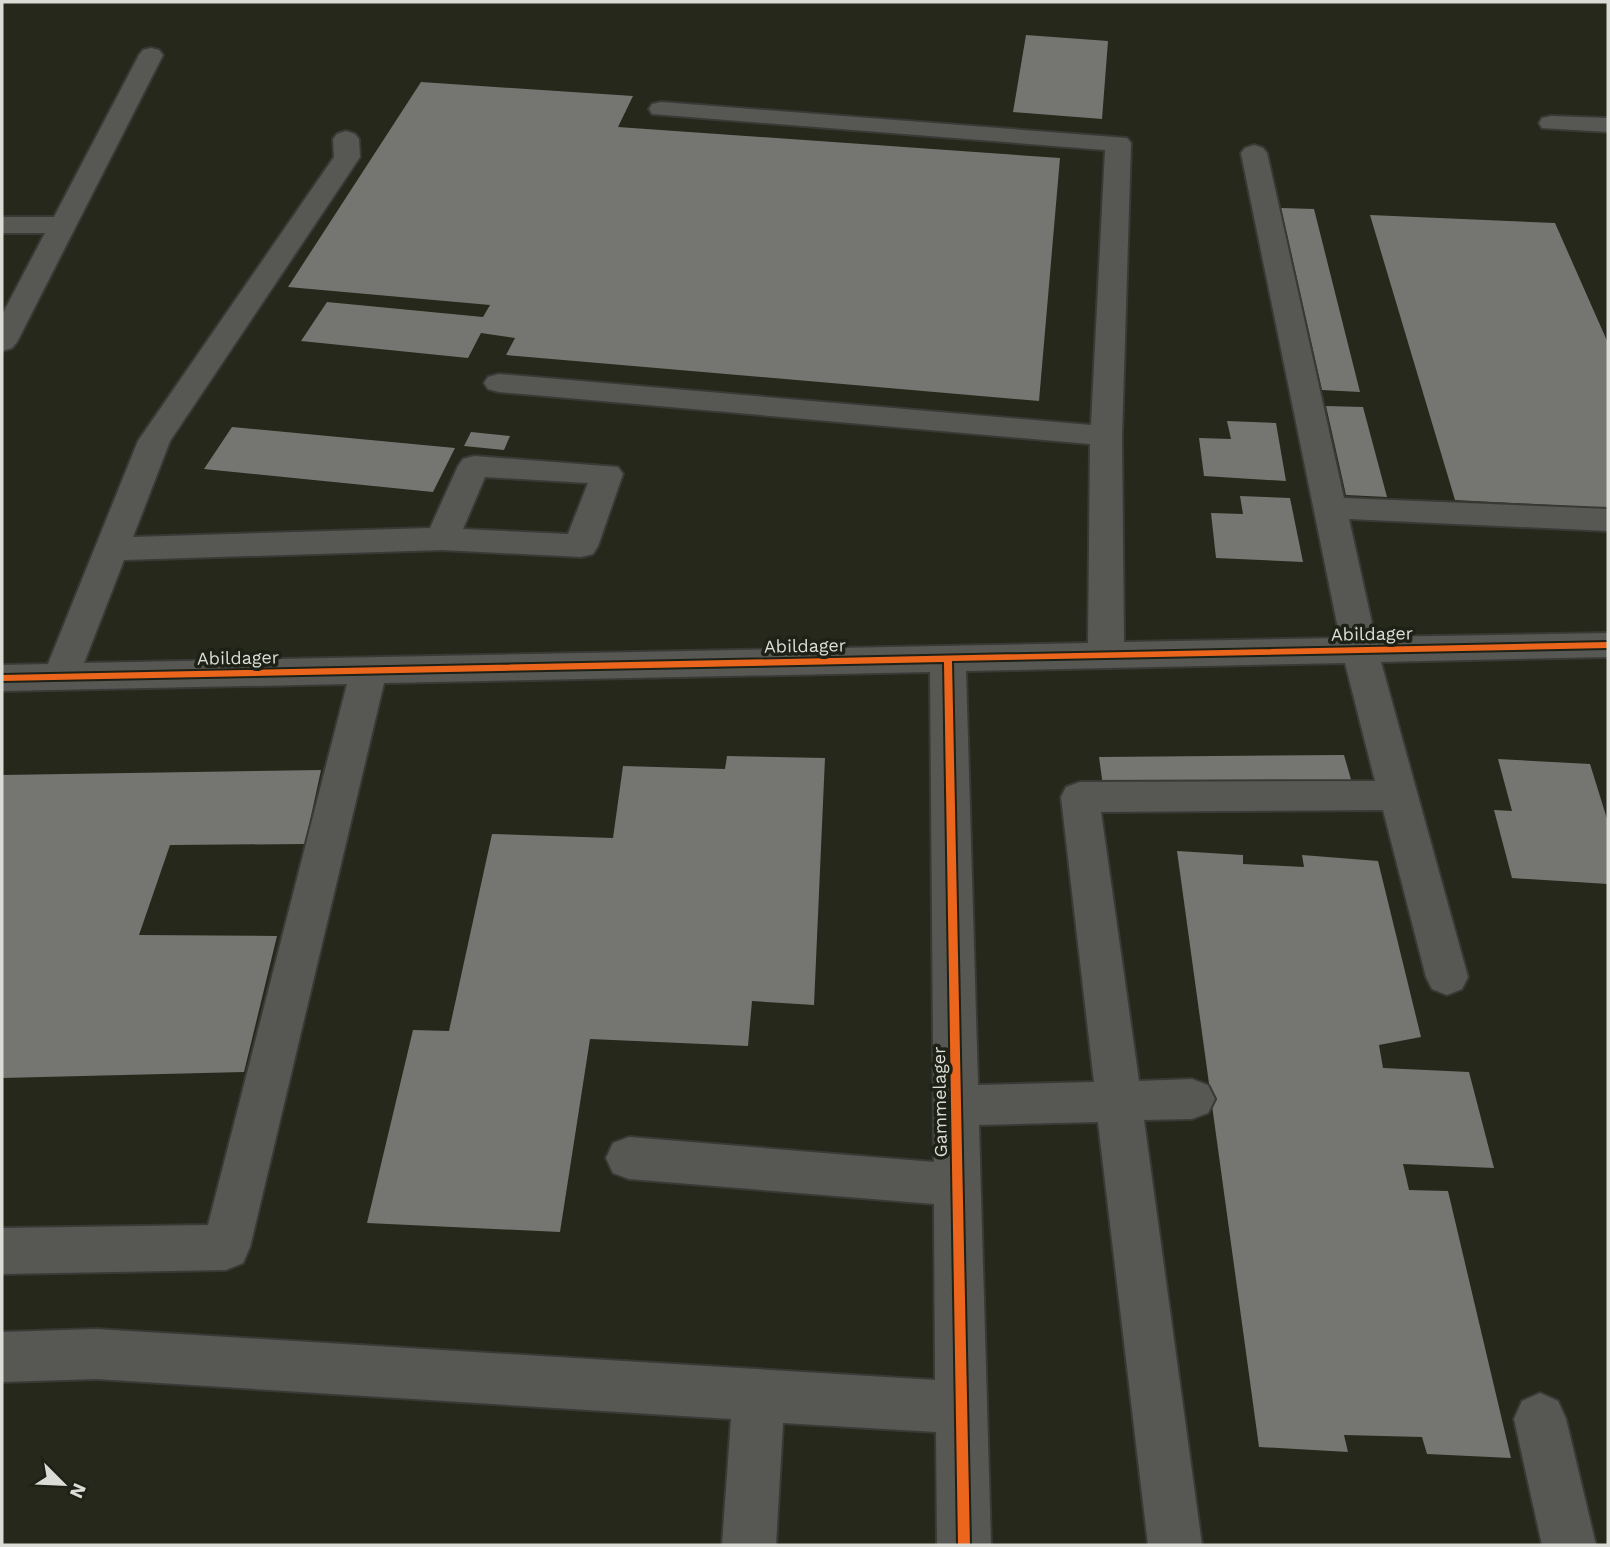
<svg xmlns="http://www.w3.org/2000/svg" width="1610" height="1547" viewBox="0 0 1610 1547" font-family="'Work Sans',sans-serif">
	<rect width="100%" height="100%" fill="#1d1e19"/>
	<!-- built -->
	<path fill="#25281a" d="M 2,2 L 1608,2 L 1608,1545 L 2,1545 Z"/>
	<!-- building -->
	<path fill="#757672" d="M 1026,35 L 1108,41 L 1102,119 L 1013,112 Z
		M 421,82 L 633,96 L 618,127 L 1060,158 L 1039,401 L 506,355 L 515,338 L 481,333 L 468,358 L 301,341 L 327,302 L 483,317 L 490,305 L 288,287 Z
		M 1281,208 L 1314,209 L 1360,392 L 1322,390 Z
		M 1370,215 L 1555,223 L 1608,343 L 1608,508 L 1455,500 Z
		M 1326,406 L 1363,407 L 1387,497 L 1346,495 Z
		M 1227,421 L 1276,423 L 1286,481 L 1204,476 L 1199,438 L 1231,439 Z
		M 232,427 L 455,448 L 433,492 L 204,469 Z
		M 471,432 L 510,436 L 504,450 L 464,446 Z
		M 1240,496 L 1290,498 L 1303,562 L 1216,558 L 1211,513 L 1243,514 Z
		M 1344,755 L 1352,783 L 1103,786 L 1099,757 Z
		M 727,756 L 825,758 L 814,1005 L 752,1001 L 748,1046 L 590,1039 L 560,1232 L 367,1223 L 413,1030 L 449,1031 L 492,834 L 613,838 L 623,766 L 725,769 Z
		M 1498,759 L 1590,764 L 1608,822 L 1608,884 L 1512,878 L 1494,810 L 1512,811 Z
		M 321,770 L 305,844 L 170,845 L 139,935 L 277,936 L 244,1072 L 2,1078 L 2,775 Z
		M 1177,851 L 1243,855 L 1243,864 L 1304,867 L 1302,855 L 1378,861 L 1421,1037 L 1379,1045 L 1383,1068 L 1469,1072 L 1494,1168 L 1403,1164 L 1409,1190 L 1448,1191 L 1511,1458 L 1427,1454 L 1422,1437 L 1344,1435 L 1348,1452 L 1259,1447 Z"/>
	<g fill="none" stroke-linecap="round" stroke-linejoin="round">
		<defs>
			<path id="minor" d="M 151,48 L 159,50 L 163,55 L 17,342 L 12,348 L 2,351 L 2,315 L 45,233 L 2,233 L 2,217 L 54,217 L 139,55 L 143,50 Z
				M 661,102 L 1127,138 L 1131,143 L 1122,436 L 1124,642 L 1340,638 L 1241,153 L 1245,148 L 1254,145 L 1263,148 L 1267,153 L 1344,498 L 1608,509 L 1608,531 L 1349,519 L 1375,637 L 1608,633 L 1608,657 L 1381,662 L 1468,977 L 1462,989 L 1447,995 L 1432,989 L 1426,977 L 1383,810 L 1101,812 L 1139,1081 L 1192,1079 L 1208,1085 L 1215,1099 L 1208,1113 L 1192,1119 L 1144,1120 L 1202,1545 L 1148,1545 L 1098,1122 L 979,1125 L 991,1545 L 937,1545 L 936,1432 L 783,1423 L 776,1545 L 722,1545 L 731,1419 L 96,1379 L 2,1382 L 2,1332 L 96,1329 L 935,1380 L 934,1204 L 629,1179 L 613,1173 L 606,1158 L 613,1143 L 629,1137 L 934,1162 L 930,672 L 384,683 L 250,1247 L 243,1263 L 226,1270 L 2,1274 L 2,1228 L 208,1225 L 347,684 L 2,691 L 2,665 L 48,664 L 138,441 L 334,157 L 333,139 L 337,134 L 346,131 L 355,134 L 359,139 L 360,157 L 170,441 L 133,537 L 430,528 L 458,466 L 463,459 L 474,456 L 618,467 L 623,474 L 598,546 L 593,554 L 581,557 L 442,550 L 124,560 L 84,663 L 1088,643 L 1090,444 L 499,392 L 488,389 L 484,383 L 488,377 L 499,374 L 1091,425 L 1105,150 L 652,114 L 649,109 L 652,104 ZM 485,477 L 588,483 L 568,534 L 463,529 ZM 1345,663 L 1375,781 L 1080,782 L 1066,787 L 1061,797 L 1094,1082 L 978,1085 L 966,671 Z
				M 1551,116 L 1608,118 L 1608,132 L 1542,128 L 1539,123 L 1542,118 Z
				M 1540,1393 L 1558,1401 L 1566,1419 L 1596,1545 L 1542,1545 L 1514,1419 L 1522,1401 Z"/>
		</defs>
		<!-- minor casing -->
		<use href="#minor" stroke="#393a36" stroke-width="4"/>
		<!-- minor -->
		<use href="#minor" fill="#575854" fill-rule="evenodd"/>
		<defs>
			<path id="cycleway" d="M 1608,642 L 1608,648 L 952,661 L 970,1545 L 958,1545 L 944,662 L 2,681 L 2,675 Z"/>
		</defs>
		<!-- cycleway casing -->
		<use href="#cycleway" stroke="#1e2116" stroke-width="4"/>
		<!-- cycleway -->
		<use href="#cycleway" fill="#eb651d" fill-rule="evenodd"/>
	</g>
	<g text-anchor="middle" stroke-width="7" stroke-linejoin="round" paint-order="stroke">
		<!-- street labels -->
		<g font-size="18" fill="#dadcd5" stroke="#1e2116">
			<text transform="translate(1372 634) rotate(-1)" y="6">Abildager</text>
			<text transform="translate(805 646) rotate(-1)" y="6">Abildager</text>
			<text transform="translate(238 658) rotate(-1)" y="6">Abildager</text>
			<text transform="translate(940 1102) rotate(-91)" y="6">Gammelager</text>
		</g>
	</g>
	<!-- border -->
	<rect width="1610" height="1547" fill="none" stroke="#dadcd5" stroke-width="7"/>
	<!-- north arrow -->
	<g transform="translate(63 1484) rotate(114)" stroke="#1e2116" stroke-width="5" paint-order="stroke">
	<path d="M0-5L12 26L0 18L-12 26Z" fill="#dadcd5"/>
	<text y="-10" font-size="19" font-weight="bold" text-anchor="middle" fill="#dadcd5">N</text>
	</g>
</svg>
